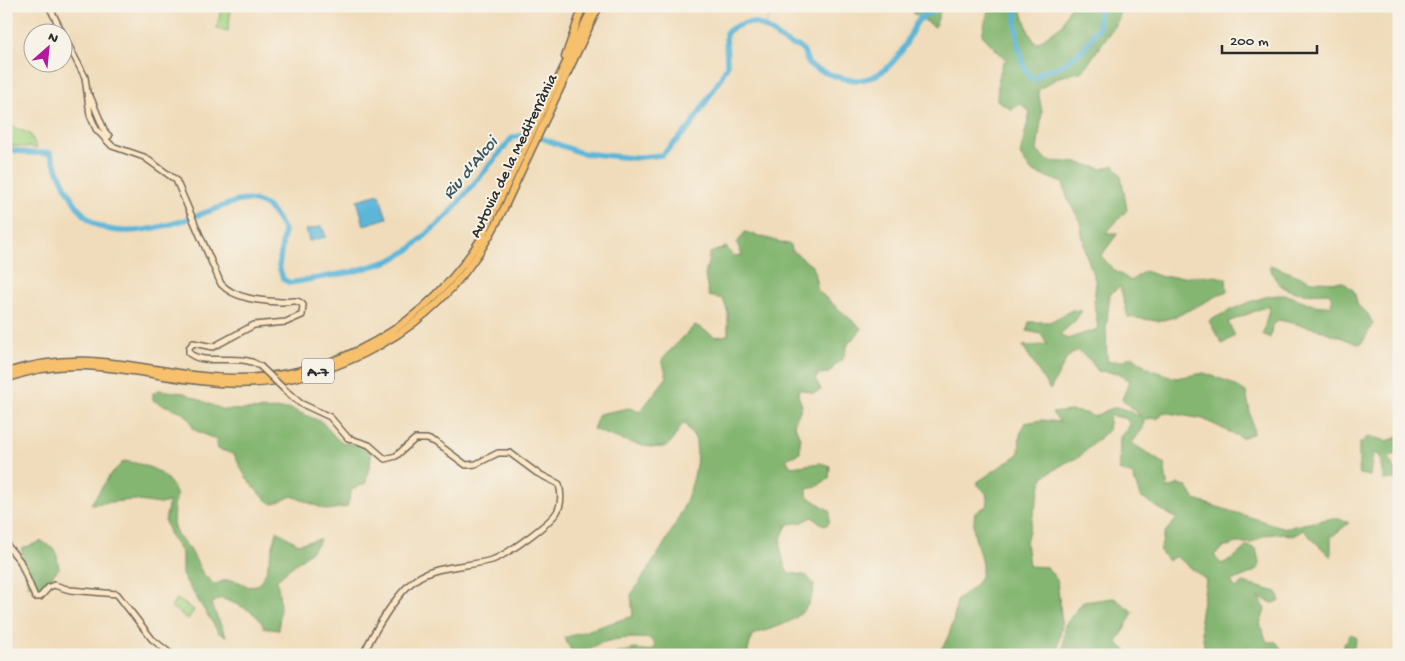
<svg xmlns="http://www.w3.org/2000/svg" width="1405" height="661" viewBox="0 0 1405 661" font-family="'Gochi Hand',sans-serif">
	<rect width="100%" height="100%" fill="#f7f3e8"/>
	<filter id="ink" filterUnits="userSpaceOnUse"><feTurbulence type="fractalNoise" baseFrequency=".02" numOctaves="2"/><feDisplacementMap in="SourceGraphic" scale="10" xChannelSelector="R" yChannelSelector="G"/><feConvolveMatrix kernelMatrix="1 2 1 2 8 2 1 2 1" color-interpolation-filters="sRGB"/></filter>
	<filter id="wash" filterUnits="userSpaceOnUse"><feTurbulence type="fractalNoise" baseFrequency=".0096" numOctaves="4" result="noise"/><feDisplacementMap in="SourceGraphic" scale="20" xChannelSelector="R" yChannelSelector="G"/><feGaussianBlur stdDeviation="1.12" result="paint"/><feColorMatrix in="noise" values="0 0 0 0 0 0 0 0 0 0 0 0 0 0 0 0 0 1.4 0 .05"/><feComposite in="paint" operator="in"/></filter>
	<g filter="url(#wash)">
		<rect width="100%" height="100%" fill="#f0dcba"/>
		<!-- green -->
		<path fill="#a5d583" stroke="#688057" d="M 231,8 L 228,31 L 217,29 L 221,9 Z
			M 6,116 L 13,127 L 30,134 L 37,148 L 6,145 Z
			M 177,599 L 194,610 L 188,619 L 171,607 Z"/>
		<!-- forest -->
		<path fill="#84b671" stroke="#58704e" d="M 913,6 L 942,6 L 935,27 L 914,14 Z
			M 985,6 L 1020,6 L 1029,33 L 1036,44 L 1062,25 L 1070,6 L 1119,6 L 1119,19 L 1083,71 L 1059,77 L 1038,90 L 1042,113 L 1037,151 L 1048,161 L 1079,163 L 1103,169 L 1114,165 L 1121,176 L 1127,210 L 1106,233 L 1118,233 L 1101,256 L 1114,270 L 1131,281 L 1144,271 L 1163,277 L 1215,276 L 1226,279 L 1227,291 L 1175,317 L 1159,321 L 1128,317 L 1120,286 L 1110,294 L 1106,329 L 1107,361 L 1122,361 L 1132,356 L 1151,370 L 1176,378 L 1204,373 L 1229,382 L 1246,392 L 1254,433 L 1242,438 L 1203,419 L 1163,412 L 1159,418 L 1144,419 L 1143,428 L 1132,443 L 1164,464 L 1168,489 L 1179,484 L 1187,487 L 1195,500 L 1285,528 L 1328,519 L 1341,519 L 1349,523 L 1331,537 L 1331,557 L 1303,530 L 1293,536 L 1283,533 L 1265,535 L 1251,543 L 1237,543 L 1224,547 L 1214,555 L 1221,564 L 1231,560 L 1247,546 L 1256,549 L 1260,566 L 1254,572 L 1231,581 L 1236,589 L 1243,583 L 1277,592 L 1280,601 L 1273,603 L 1257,597 L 1261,600 L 1265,610 L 1260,624 L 1267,642 L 1276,642 L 1286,655 L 1200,655 L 1205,651 L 1200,620 L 1206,580 L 1176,556 L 1168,561 L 1160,551 L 1165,532 L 1177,519 L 1140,497 L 1133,475 L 1119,470 L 1120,437 L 1130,425 L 1127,419 L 1110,415 L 1108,430 L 1079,457 L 1065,463 L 1043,477 L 1026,542 L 1029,566 L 1047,567 L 1057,580 L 1062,624 L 1057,655 L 935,655 C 950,643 954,619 957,600 C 990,577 984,571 975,537 C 973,529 974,520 975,513 L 988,505 L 986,493 L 976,483 L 1019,454 L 1020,435 L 1025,423 L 1042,420 L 1060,422 L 1052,413 C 1068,411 1080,409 1094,417 C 1120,402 1119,408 1142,417 L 1122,399 L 1130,381 L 1119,373 L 1098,371 L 1090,360 L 1077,350 L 1067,358 L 1050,390 L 1023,346 L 1047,345 L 1041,334 L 1027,331 L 1029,322 L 1050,322 L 1072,310 L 1082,311 L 1074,322 L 1060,334 L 1067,339 L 1098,329 L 1094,302 L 1096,283 L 1085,251 L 1080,221 L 1068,200 L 1063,183 L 1031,171 L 1020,155 L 1030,112 L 1020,103 L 1012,110 L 997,100 L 998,81 L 1003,62 L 1007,61 L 982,35 L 988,10 Z
			M 745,232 L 791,245 L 792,250 L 813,267 L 818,291 L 862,329 L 848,344 L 842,361 L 839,361 L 829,373 L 818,374 L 816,380 L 821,390 L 814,393 L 799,389 L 798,395 L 802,406 L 794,424 L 800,438 L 800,453 L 786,459 L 791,467 L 820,463 L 830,466 L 829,478 L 816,487 L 807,489 L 807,496 L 830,511 L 829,523 L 825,526 L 812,517 L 803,522 L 788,524 C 777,541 780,552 787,572 L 807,576 L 814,585 C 810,621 781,625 752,635 L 747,655 L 612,655 L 635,649 L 652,651 L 655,645 L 651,639 C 634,637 612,638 596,645 C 588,649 583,655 574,655 L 564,638 L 633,616 L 631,595 C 657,556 704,491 696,442 C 695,435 687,428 684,422 C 679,428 674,440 668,445 C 655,454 608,435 593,429 L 599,414 L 629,408 L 640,412 L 667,377 L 662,359 L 695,325 L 716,337 L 728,335 L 728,313 L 723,299 L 709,296 L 705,276 L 710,253 L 726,247 L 734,256 L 742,255 L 737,243 Z
			M 1270,265 L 1312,281 L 1343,282 L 1354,291 L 1358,306 L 1368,314 L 1373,324 L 1362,343 L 1358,344 L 1318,329 L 1279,320 L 1272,326 L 1270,338 L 1263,334 L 1270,305 L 1228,322 L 1235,336 L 1222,344 L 1209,321 C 1228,311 1261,294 1283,295 C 1299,296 1309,308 1331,306 L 1332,298 L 1329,293 C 1303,294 1276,296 1270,265 Z
			M 158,390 L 184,393 L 223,410 L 291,409 L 322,422 L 337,439 L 344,443 L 365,446 L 371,450 C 372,463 367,471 366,483 L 352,489 L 347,507 L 327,510 L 292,496 L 273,504 C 254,493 243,474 234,454 L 218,449 L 216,440 L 193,429 C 189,407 169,410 153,400 L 153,393 Z
			M 1369,436 L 1387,441 L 1399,437 L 1399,452 L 1389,458 L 1398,479 L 1383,480 L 1380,456 L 1373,453 L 1370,476 L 1359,474 L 1359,444 Z
			M 124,461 C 149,465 168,471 177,496 L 174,506 L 173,525 L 178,536 L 190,549 L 203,574 L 215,585 C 227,577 237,580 249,587 L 259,584 L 266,572 L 277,531 L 298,544 L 320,539 C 317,551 287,568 277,580 L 280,601 L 279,630 L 264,628 C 258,610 237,605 221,598 L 211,604 L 226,636 L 219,633 L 182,575 L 182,553 L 171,538 L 165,521 L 169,502 L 160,504 L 132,500 L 91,504 L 110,475 Z
			M 42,541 L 56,551 L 59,568 L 49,580 L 38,588 L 28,585 L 21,549 Z
			M 1114,598 L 1133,612 L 1117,643 L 1132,655 L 1063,655 L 1065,625 L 1083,602 Z
			M 1351,634 L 1357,638 L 1351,655 L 1337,655 Z"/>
		<!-- water -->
		<path fill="#5bb6d8" stroke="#437082" d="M 379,194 L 387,218 L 364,225 L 357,200 Z
			M 322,226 L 326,237 L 309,241 L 306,230 Z"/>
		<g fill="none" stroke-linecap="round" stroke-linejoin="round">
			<!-- stream -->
			<path stroke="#5bb6d8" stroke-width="1" d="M 765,27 L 774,6"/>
			<!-- river -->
			<path stroke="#5bb6d8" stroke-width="5.5" d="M 1016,6 C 1016,24 1017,71 1035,80 L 1042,72 L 1059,67 L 1083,50 L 1099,27 L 1099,13 L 1102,6
				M 6,149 L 30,153 L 50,153 C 61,176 71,205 91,221 C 120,244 182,222 212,210 C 229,204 245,195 263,204 C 272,208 278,221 284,230 L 279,266 L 283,279 L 290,283 L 352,272 L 389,261 L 409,250 L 449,214 L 512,138 L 528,133 L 581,153 L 633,158 L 662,155 L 690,127 L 719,81 L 727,66 L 726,33 C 762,4 775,46 798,46 L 804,52 L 809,65 C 846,84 874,90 901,52 C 907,43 911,32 917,22 L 923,16 L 943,6"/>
		</g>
	</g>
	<g filter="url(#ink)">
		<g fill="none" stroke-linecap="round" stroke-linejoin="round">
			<defs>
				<path id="secondary" d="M 49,6 L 62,32
					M 62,33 L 85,77 L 90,115 L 96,129 L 112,146 L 144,157 L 176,180 L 221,284 C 235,299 261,301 281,302 C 289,302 297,298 303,305 L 302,315 L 286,322 L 254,325 L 213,347 L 193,343 L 189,348 L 189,353 C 205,367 239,352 260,366
					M 90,96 L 105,132 L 109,136
					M 285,390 L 300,403 L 330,417 L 348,438 L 369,445 L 385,459 L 396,456 L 415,439 L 427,439 L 435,442 L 466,465 L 476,464 L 498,453 L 510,453 L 537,473 L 559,484 C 561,492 562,502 558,510 C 553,522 505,556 492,560 C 468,567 435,565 415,580 C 396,594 373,633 363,655
					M 6,544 L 20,561 L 35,597 L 40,597 L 49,587 L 54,585 L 70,590 L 117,594 L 152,639 L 172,655"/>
				<path id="highway" d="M 565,57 L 583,6
					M 6,372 C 78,350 122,365 193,375 C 312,391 419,338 482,237 L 593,6
					M 6,379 C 80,350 145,378 219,383 C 319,390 420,340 476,257 C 494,232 506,204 519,176 C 546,119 572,63 599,6"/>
			</defs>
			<!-- secondary casing -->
			<use href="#secondary" stroke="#70695d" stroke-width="8"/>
			<!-- highway casing -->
			<use href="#highway" stroke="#70695d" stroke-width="9"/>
			<!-- secondary -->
			<use href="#secondary" stroke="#fce6c4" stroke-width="5"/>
			<!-- highway -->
			<use href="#highway" stroke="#f7c06c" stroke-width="6"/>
			<defs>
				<path id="secondary-bridge" d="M 260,366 L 285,390"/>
			</defs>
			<!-- secondary-bridge casing -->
			<use href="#secondary-bridge" stroke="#70695d" stroke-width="8" stroke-linecap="butt"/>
			<!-- secondary-bridge -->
			<use href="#secondary-bridge" stroke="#fce6c4" stroke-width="5"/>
		</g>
	</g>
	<g text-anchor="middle" stroke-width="4" stroke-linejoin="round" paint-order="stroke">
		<!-- shield labels -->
		<rect fill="#f7f3e8" stroke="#686764" stroke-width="1" x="302" y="358.5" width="32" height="25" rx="4"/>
		<g font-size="15" font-weight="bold" fill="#2b2b2b">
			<text x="318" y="376">A-7</text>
		</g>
		<!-- street labels -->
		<g font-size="16" fill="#2b2b2b" stroke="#f7f3e8">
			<text transform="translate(512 155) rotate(-64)" y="6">Autovia de la Mediterrània</text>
		</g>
		<!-- water labels -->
		<g font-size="18" font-style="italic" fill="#39555f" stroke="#f7f3e8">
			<text transform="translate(469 167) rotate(-50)" y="6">Riu d'Alcoi</text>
		</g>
	</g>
	<!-- margin -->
	<rect width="1405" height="661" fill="none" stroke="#f7f3e8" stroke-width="25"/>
	<!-- north arrow -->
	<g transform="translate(48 48) rotate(27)"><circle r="24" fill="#f7f3e8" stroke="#a5a39c"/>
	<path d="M0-4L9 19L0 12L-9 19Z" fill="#b5179e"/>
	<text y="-8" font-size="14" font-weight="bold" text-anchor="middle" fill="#2b2b2b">N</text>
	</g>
	<!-- scale -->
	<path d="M1222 45v8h95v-8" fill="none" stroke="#2b2b2b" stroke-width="2.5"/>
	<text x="1230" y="45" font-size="15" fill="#2b2b2b" stroke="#f7f3e8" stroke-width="4" paint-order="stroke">200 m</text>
</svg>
